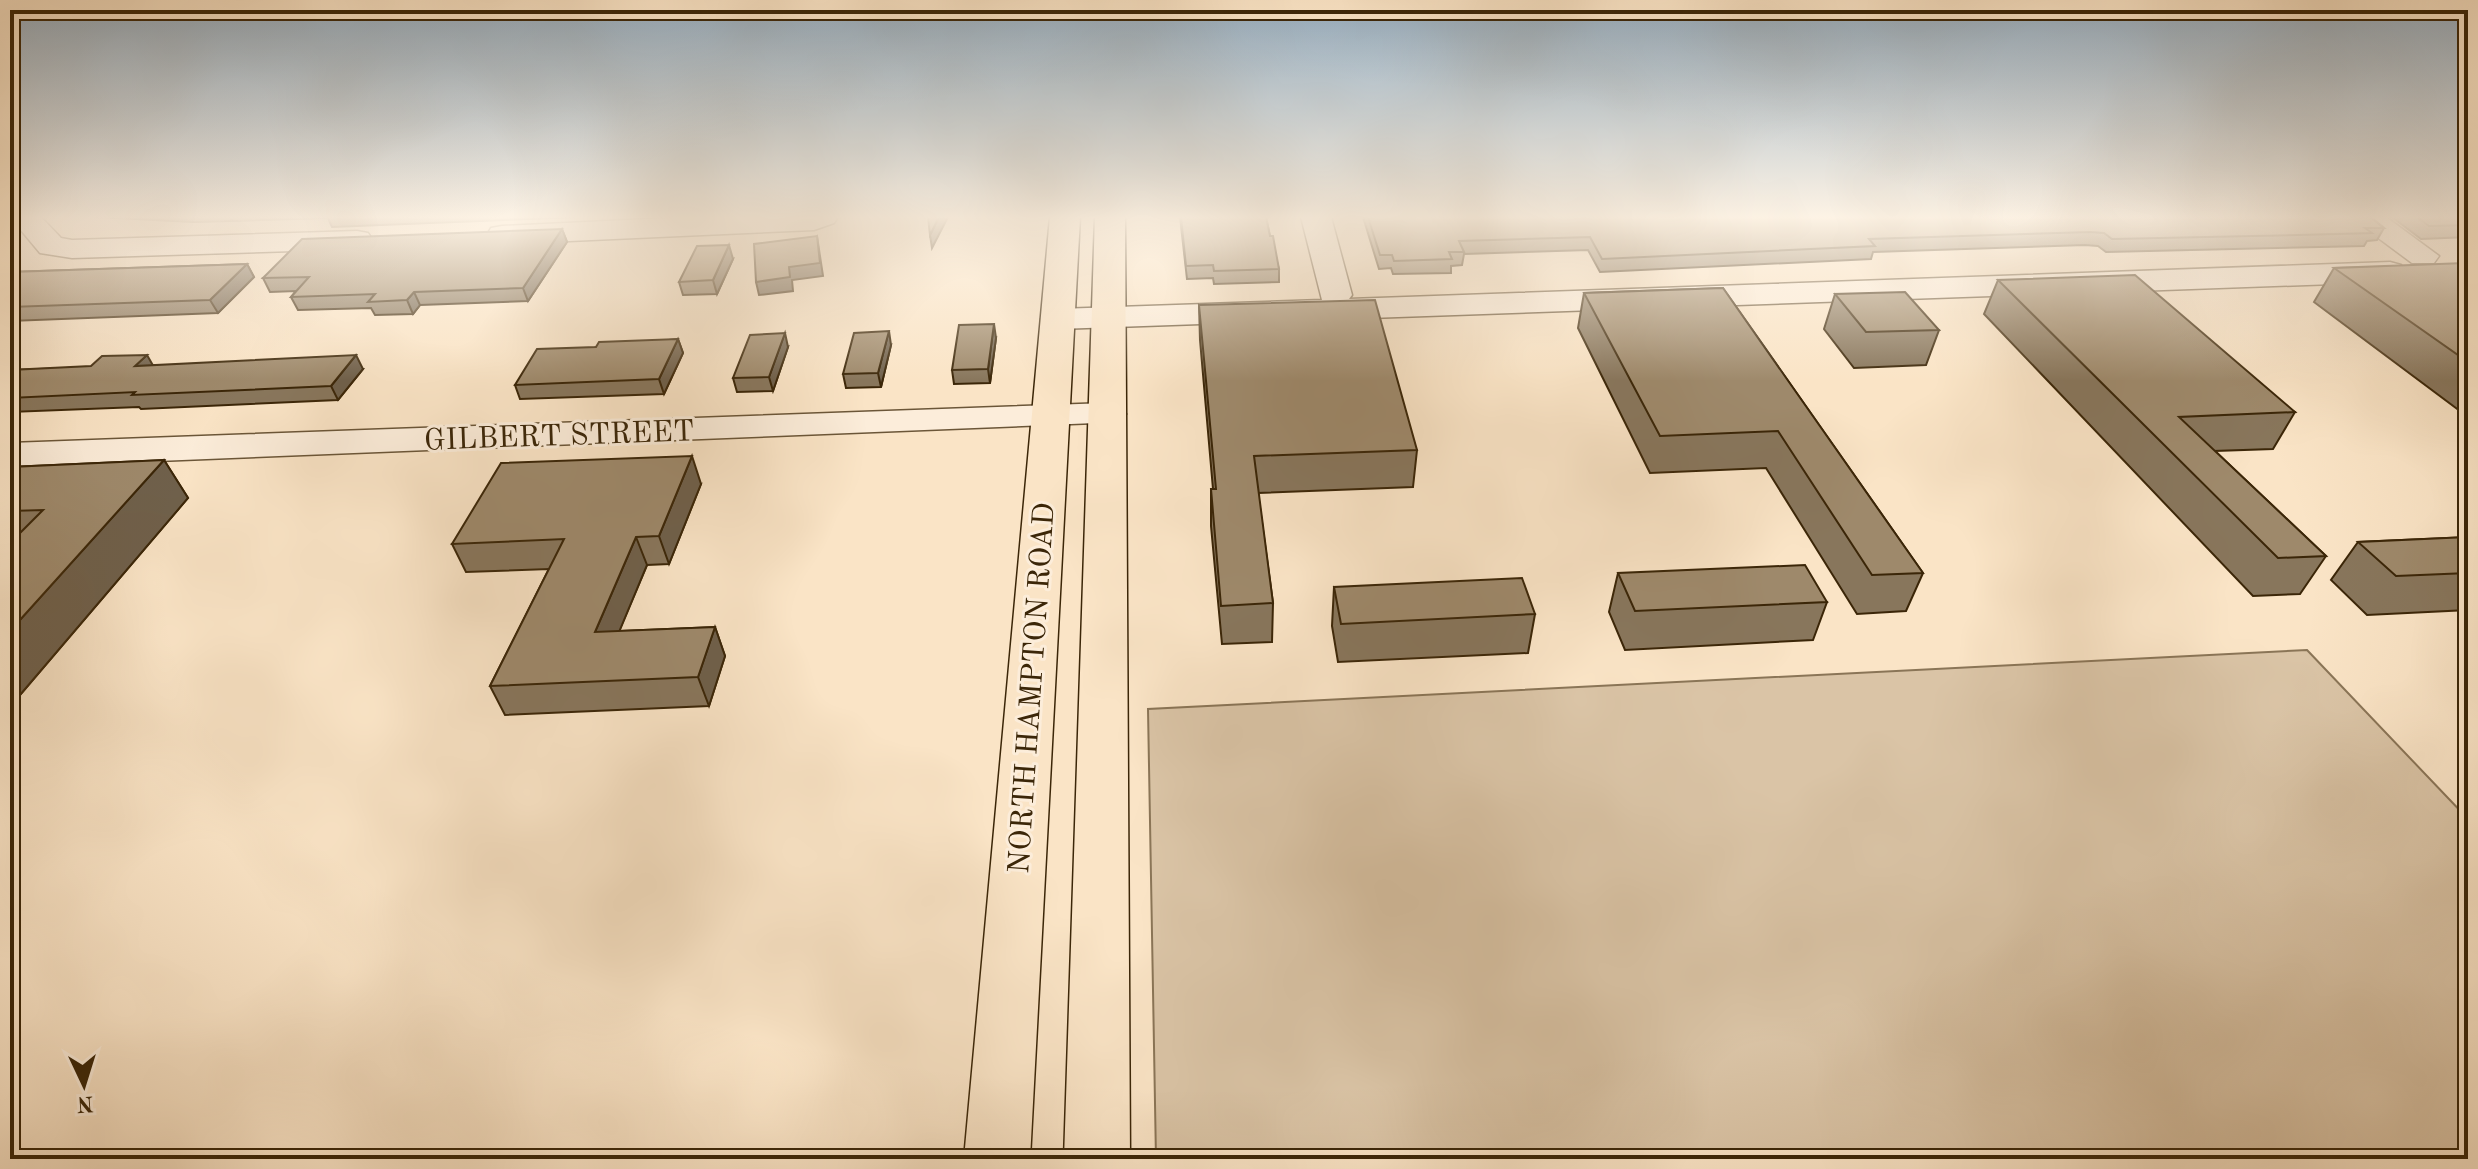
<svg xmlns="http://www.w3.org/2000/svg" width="2478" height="1169" viewBox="0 0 2478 1169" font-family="'Old Standard TT',serif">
	<rect width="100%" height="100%" fill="#fae4c6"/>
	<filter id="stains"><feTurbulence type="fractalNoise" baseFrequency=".0025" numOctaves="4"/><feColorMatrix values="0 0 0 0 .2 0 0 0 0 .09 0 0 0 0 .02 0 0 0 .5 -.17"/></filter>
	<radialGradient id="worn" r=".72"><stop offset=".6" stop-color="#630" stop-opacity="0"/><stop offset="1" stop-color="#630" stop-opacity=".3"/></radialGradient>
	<!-- green -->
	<path fill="#dac4a6" stroke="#8a7557" stroke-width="2" d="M 2307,650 L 2468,819 L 2468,1159 L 1156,1159 L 1148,709 Z"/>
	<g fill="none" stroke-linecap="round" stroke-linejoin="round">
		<defs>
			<path id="minor" d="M 10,217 L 41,217 L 61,238 L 72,240 L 357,231 L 368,233 L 373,240 L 368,247 L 357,249 L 72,258 L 40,253 Z
				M 689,217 L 838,217 L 834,223 L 814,230 L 502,244 L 491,242 L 487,235 L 491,228 L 502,226 Z
				M 1301,217 L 1331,217 L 1352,295 L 1349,299 L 2390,262 L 2401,265 L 2406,272 L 2401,279 L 2390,282 L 1058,329 L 1046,326 L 1041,319 L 1046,312 L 1058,309 L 1322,300 Z
				M 2350,217 L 2386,217 L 2439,256 L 2434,263 L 2412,263 Z
				M 1107,403 L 1120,406 L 1126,414 L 1120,422 L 10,467 L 10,443 Z"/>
			<path id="major" d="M 1050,217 L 1080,217 L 1030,1159 L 964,1159 Z
				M 1095,217 L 1125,217 L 1130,1159 L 1064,1159 Z"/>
		</defs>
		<!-- minor casing -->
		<use href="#minor" stroke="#6b5638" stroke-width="3"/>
		<!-- major casing -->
		<use href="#major" stroke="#3b2608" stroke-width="3"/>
		<!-- minor -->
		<use href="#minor" fill="#fcedda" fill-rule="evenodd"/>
		<!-- major -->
		<use href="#major" fill="#fae4c6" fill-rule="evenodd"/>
	</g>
	<!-- wall -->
	<path fill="#88765c" stroke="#3b2608" stroke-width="2" d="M 96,217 L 577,217 L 332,227 L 328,218 L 194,222 Z
		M 1180,217 L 1266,217 L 1270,236 L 1279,269 L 1279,282 L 1214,284 L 1213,278 L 1187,279 Z
		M 1363,217 L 2371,217 L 2384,228 L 2377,240 L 2367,241 L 2364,246 L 2106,252 L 2098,246 L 2085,245 L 1873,252 L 1871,259 L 1600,272 L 1588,250 L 1464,254 L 1462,265 L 1451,266 L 1451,273 L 1393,274 L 1391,268 L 1379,269 Z
		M 2392,217 L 2468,217 L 2468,237 L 2421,239 Z
		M 562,229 L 567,242 L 528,301 L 420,305 L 413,314 L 375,315 L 371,308 L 298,310 L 291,297 L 296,291 L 270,292 L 263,278 Z
		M 733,259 L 717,294 L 683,295 L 679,282 Z
		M 247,264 L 254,277 L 218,313 L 10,321 L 10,272 Z
		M 2468,265 L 2468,417 L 2314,302 L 2334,268 Z
		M 1998,280 L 2295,412 L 2273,449 L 2215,451 L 2326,556 L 2300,594 L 2253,596 L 1984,314 Z
		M 1723,288 L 1923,573 L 1906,611 L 1857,614 L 1766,468 L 1650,473 L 1578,328 L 1584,293 Z
		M 1835,294 L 1939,330 L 1926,365 L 1854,368 L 1824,329 Z
		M 1199,305 L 1417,450 L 1413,487 L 1258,493 L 1273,603 L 1272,642 L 1222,644 L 1211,526 L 1211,489 L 1213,489 L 1200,340 Z
		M 996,338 L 990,383 L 954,384 L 952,370 Z
		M 678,339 L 683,353 L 664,394 L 520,399 L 515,385 L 596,347 Z
		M 891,345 L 881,387 L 846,388 L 843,374 Z
		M 788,347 L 773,391 L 737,392 L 733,378 Z
		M 153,365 L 363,369 L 338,400 L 141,409 L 139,407 L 10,412 L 10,370 Z
		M 164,460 L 188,498 L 20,695 L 10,696 L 10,467 Z
		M 701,484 L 669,564 L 647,565 L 619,631 L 715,627 L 725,656 L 709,706 L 505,715 L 490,686 L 549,569 L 466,572 L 452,544 Z
		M 2468,537 L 2468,610 L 2367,615 L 2331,580 L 2358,542 Z
		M 1618,573 L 1827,602 L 1813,640 L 1625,650 L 1609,612 Z
		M 1334,587 L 1535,614 L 1528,653 L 1338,662 L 1332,626 Z"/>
	<!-- shaded-wall -->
	<path fill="#6f604b" stroke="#3b2608" stroke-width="2" d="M 939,217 L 948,217 L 932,248 L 930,235 Z
		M 562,229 L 567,242 L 528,301 L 523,288 Z
		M 817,236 L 823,276 L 792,280 L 793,291 L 759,295 L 756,282 Z
		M 729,245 L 733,259 L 717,294 L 713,280 Z
		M 247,264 L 254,277 L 218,313 L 210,300 Z
		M 414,292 L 420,305 L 413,314 L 407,300 Z
		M 994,324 L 996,338 L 990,383 L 988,369 Z
		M 889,331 L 891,345 L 881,387 L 878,373 Z
		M 785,333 L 788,347 L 773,391 L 769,377 Z
		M 678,339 L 683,353 L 664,394 L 659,379 Z
		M 147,355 L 155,369 L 135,366 Z
		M 356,355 L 363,369 L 338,400 L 331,386 Z
		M 692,456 L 701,484 L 669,564 L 659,536 Z
		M 164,460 L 188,498 L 20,695 L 10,684 L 10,631 Z
		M 636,537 L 647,565 L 607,661 L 595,632 Z
		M 715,627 L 725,656 L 709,706 L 698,677 Z"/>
	<!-- building -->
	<path fill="#9e896b" stroke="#3b2608" stroke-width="2" d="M 928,217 L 939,217 L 930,235 Z
		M 1181,217 L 1266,217 L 1270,236 L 1273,236 L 1279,269 L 1214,271 L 1213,265 L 1186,266 Z
		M 1368,217 L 2370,217 L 2384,228 L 2365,228 L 2372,233 L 2297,235 L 2112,239 L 2104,233 L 2090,232 L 1869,239 L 1875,246 L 1602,259 L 1590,237 L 1459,241 L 1464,252 L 1449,252 L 1452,259 L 1394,261 L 1392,255 L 1380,255 Z
		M 2417,217 L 2468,217 L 2468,225 L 2429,226 Z
		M 562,229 L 523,288 L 414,292 L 407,300 L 368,302 L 375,294 L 291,297 L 309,277 L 263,278 L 302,239 Z
		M 817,236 L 820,263 L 789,267 L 790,277 L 756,282 L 754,244 Z
		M 729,245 L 713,280 L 679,282 L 697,246 Z
		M 2465,263 L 2468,265 L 2468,362 L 2334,268 Z
		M 247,264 L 210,300 L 10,307 L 10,272 Z
		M 2135,275 L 2295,412 L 2179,417 L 2326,556 L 2278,558 L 1998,280 Z
		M 1723,288 L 1923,573 L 1872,575 L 1778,431 L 1660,436 L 1584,293 Z
		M 1905,292 L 1939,330 L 1866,332 L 1835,294 Z
		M 1375,300 L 1417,450 L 1254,456 L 1273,603 L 1221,606 L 1211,489 L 1216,489 L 1199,305 Z
		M 994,324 L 988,369 L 952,370 L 959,325 Z
		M 889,331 L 878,373 L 843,374 L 854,333 Z
		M 785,333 L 769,377 L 733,378 L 750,335 Z
		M 678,339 L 659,379 L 515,385 L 537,349 L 596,347 L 599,342 Z
		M 147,355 L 135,366 L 356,355 L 331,386 L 132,395 L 135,392 L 10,398 L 10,370 L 91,366 L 102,356 Z
		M 692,456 L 659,536 L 636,537 L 595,632 L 715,627 L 698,677 L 490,686 L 564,539 L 452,544 L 501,463 Z
		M 164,460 L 10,631 L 10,543 L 43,510 L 10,511 L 10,467 Z
		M 2468,537 L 2468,573 L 2396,576 L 2358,542 Z
		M 1805,565 L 1827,602 L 1635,611 L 1618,573 Z
		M 1522,578 L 1535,614 L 1341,624 L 1334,587 Z"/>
	<!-- sky -->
	<linearGradient id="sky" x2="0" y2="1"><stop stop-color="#95adc0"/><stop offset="0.57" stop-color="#fdf3e5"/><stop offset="1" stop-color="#fdf3e5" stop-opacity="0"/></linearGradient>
	<rect width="2478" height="381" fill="url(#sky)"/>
	<g text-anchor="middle" stroke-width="6" stroke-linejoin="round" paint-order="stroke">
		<!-- street labels -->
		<g font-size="30" fill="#3b2608" stroke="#fcedda">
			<text transform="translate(559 435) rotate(-2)" y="10">GILBERT STREET</text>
			<text transform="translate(1031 688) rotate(-86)" y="10">NORTH HAMPTON ROAD</text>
		</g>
	</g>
	<!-- margin -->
	<rect width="2478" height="1169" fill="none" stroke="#fae4c6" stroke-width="40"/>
	<rect x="12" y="12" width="2454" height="1145" fill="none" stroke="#3b2608" stroke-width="4"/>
	<rect x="20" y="20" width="2438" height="1129" fill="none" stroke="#3b2608" stroke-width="2"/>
	<!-- north arrow -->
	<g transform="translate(84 1085) rotate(176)" stroke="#fcedda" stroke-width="6" paint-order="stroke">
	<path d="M0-6L14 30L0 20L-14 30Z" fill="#3b2608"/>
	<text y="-12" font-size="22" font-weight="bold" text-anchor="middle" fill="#3b2608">N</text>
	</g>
	<rect width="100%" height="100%" filter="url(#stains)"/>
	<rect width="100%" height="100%" fill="url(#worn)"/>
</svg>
